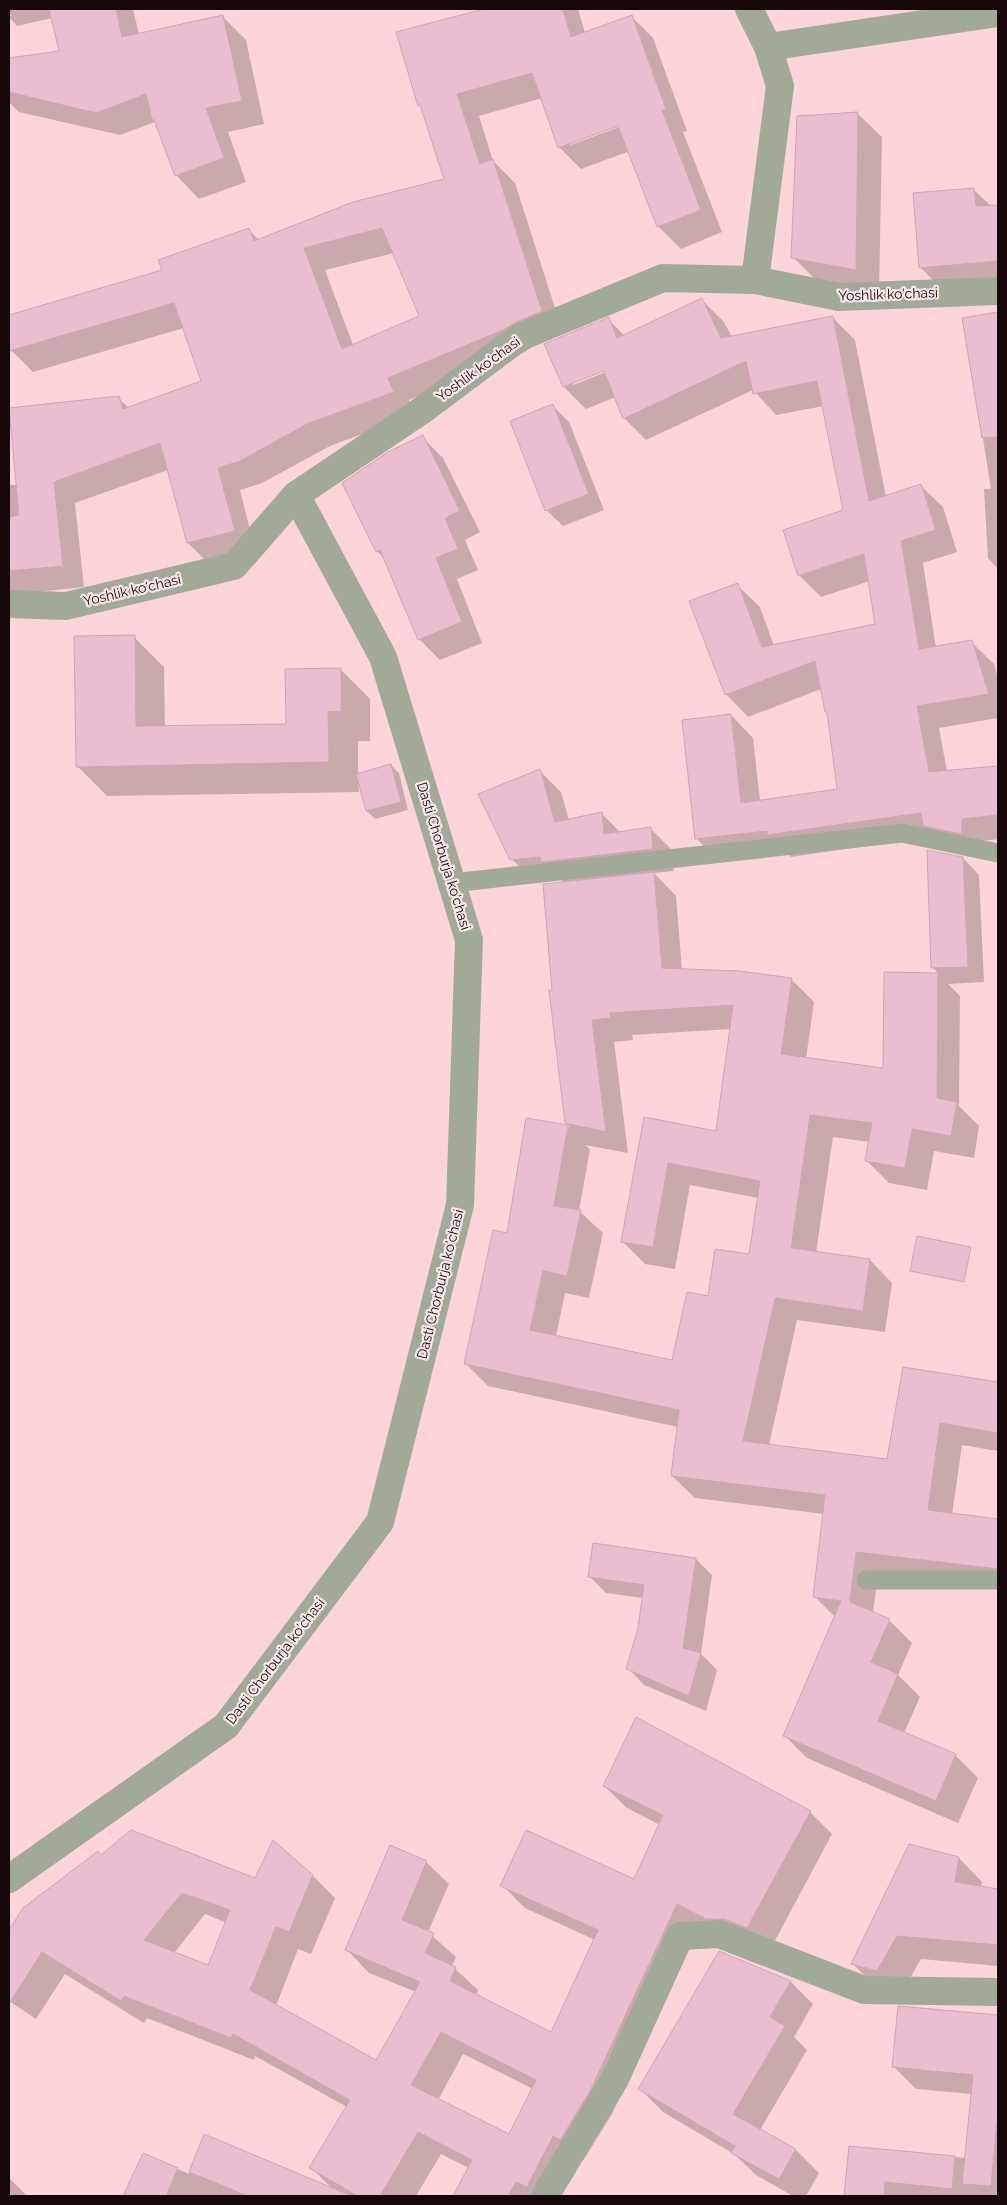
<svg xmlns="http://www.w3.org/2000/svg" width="1007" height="2205" viewBox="0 0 1007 2205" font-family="Raleway,sans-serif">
	<rect width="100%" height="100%" fill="#fdd4d9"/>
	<!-- shadow -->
	<path fill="#0003" fill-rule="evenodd" d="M 9,9 L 133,9 L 139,34 L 223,17 L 246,40 L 264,124 L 228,132 L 246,182 L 199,199 L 176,175 L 155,122 L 120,135 L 19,112 L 9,102 L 9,59 L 61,52 L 52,18 L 17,26 L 9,17 Z
		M 489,9 L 578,9 L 585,33 L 631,16 L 653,38 L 687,131 L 683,132 L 722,232 L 681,249 L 659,227 L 630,151 L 581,169 L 559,147 L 542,98 L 479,116 L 493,161 L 515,183 L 563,333 L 536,344 L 525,352 L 409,400 L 415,414 L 330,446 L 262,483 L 240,490 L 256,553 L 210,565 L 188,543 L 168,470 L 75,503 L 84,587 L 9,595 L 9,485 L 17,485 L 118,398 L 129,408 L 203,382 L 184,328 L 33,372 L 11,350 L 9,343 L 9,317 L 164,271 L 249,230 L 259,240 L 445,180 L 422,109 L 419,105 L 398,33 ZM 624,123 L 625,125 L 570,145 L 570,142 ZM 394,253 L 420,317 L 353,345 L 325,270 Z
		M 858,114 L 882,137 L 879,293 L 817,281 L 793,257 Z
		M 974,190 L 991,206 L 998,206 L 998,286 L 943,290 L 920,267 Z
		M 702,300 L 724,322 L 732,337 L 833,318 L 855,340 L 886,497 L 920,485 L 943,507 L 957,552 L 923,563 L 936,648 L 971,642 L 994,664 L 998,678 L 998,718 L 939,728 L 947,771 L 998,767 L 998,839 L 983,841 L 935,836 L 791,857 L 787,853 L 719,861 L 697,839 L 731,715 L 753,738 L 760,801 L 838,790 L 828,713 L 821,689 L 748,717 L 726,694 L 737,585 L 760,607 L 774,646 L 877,625 L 870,581 L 821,597 L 799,575 L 844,511 L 824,406 L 776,415 L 753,390 L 646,440 L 624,418 L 616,397 L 586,409 L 564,387 L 608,319 L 625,336 ZM 610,368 L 611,370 L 573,385 L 573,382 Z
		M 998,313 L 998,569 L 988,558 L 984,489 L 991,489 L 964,319 Z
		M 553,406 L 569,422 L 604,510 L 563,526 L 546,510 Z
		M 422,437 L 443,458 L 480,532 L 465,540 L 478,570 L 457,579 L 482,643 L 440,660 L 419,639 L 386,561 L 377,551 Z
		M 134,637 L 164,667 L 165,727 L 287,725 L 340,669 L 370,699 L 370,741 L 358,741 L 358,774 L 391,765 L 399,773 L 408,810 L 375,819 L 367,811 L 358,781 L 359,792 L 107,796 L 77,766 Z
		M 539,770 L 561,792 L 569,820 L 602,814 L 621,833 L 650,828 L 672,850 L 674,871 L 654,873 L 676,896 L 682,970 L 791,979 L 814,1002 L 806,1059 L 884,1070 L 885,973 L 939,974 L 932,967 L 963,858 L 979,875 L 984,982 L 948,984 L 960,996 L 959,1106 L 979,1126 L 974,1158 L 934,1151 L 927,1190 L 889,1183 L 866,1160 L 870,1142 L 833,1137 L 816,1253 L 870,1260 L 892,1283 L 885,1332 L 797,1320 L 769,1445 L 888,1460 L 904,1368 L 998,1384 L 998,1451 L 962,1445 L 952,1515 L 998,1521 L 998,1589 L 878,1574 L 873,1613 L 889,1620 L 912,1643 L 898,1675 L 920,1697 L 904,1733 L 955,1755 L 978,1778 L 958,1823 L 807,1758 L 784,1735 L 835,1617 L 814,1596 L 824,1514 L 695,1498 L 672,1476 L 678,1427 L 488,1386 L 465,1363 L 508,1235 L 527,1120 L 570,1127 L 566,1123 L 553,991 L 564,883 L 559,878 L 533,881 L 512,859 ZM 731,1029 L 717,1133 L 645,1119 L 622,1241 L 645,1264 L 675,1269 L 690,1185 L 758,1198 L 750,1256 L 709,1298 L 673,1362 L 556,1336 L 565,1293 L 589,1298 L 603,1233 L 579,1211 L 590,1149 L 585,1145 L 628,1153 L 614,1042 L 633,1040 L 632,1035 Z
		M 696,1559 L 712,1575 L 701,1654 L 717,1670 L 706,1711 L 644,1685 L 628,1668 L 639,1628 L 643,1598 L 606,1593 L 589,1576 Z
		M 604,1786 L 810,1812 L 832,1834 L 770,1950 L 700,1925 L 612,2114 L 583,2161 L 576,2157 L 556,2196 L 455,2196 L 469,2168 L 441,2154 L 416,2196 L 344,2196 L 334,2190 L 311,2168 L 347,2107 L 255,2056 L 254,2060 L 147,2018 L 144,2023 L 65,1974 L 36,2019 L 9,2001 L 9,1932 L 24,1909 L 102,1856 L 255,1880 L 313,1876 L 335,1898 L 311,1954 L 298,1949 L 276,2006 L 377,2062 L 416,1992 L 369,1973 L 347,1950 L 426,1862 L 449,1884 L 428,1932 L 456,1957 L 452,1966 L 478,1990 L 476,1995 L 552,2034 L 595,1940 L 525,1908 L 502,1885 L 635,1881 L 660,1825 L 627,1808 ZM 205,1914 L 227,1923 L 209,1967 L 174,1953 ZM 463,2054 L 533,2089 L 509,2136 L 438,2100 Z
		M 959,1858 L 982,1882 L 981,1887 L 998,1890 L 998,1966 L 921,1959 L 901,1994 L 876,1987 L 852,1963 Z
		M 791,1982 L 813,2004 L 794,2037 L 807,2050 L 760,2130 L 796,2150 L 819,2173 L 806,2196 L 793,2196 L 756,2175 L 734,2154 L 663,2112 L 640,2089 Z
		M 899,2007 L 998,2016 L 998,2196 L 845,2196 L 850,2148 L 966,2158 L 972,2094 L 916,2089 L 893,2066 Z
		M 205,2136 L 307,2178 L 325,2196 L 125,2196 L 144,2154 L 189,2174 Z
		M 9,2178 L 25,2194 L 25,2196 L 9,2196 Z"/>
	<!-- building -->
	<path fill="#eabdd1" stroke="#d0a4b7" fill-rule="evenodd" d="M 49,9 L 116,9 L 122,37 L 223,15 L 242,101 L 206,108 L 224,158 L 175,176 L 154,120 L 152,120 L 146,94 L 96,113 L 9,92 L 9,58 L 59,51 Z
		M 484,9 L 563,9 L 571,37 L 632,15 L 666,109 L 662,110 L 701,210 L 657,227 L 618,126 L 558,148 L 532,73 L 457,94 L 480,164 L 493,159 L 542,311 L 514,323 L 503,330 L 388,378 L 394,392 L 307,424 L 240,461 L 218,468 L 235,531 L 187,543 L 160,443 L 54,482 L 63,566 L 9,571 L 9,517 L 19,515 L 9,408 L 119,396 L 123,409 L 201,381 L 174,303 L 9,351 L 9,315 L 162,270 L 158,260 L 249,228 L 254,241 L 353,202 L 444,179 L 420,105 L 418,106 L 396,32 ZM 382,228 L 419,316 L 342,349 L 304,248 Z
		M 858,112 L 856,270 L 791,258 L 797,116 Z
		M 974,188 L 976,206 L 998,205 L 998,261 L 919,268 L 913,193 Z
		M 702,298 L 721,338 L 833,316 L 869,501 L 921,484 L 936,530 L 901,541 L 919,649 L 972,640 L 989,694 L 917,706 L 929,772 L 998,766 L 998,815 L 962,819 L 962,834 L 923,826 L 921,813 L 767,835 L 767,831 L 695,839 L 682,720 L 731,714 L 741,803 L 837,789 L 827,712 L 825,712 L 815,661 L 725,695 L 689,601 L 738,583 L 762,647 L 875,624 L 864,554 L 798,576 L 783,530 L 843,510 L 817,381 L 753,394 L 746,361 L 623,419 L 604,371 L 563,387 L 544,344 L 609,317 L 617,338 Z
		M 998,312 L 998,437 L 982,438 L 962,318 Z
		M 553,404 L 589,494 L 545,511 L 510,421 Z
		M 423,435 L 460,511 L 445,518 L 458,549 L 436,558 L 462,622 L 418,640 L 380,550 L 376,552 L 342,483 L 388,452 Z
		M 135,635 L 136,726 L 286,724 L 285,669 L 341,668 L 341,712 L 328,711 L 329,762 L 76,767 L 74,636 Z
		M 391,764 L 401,802 L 366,811 L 356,774 Z
		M 540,769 L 555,822 L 602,812 L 604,834 L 651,827 L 653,849 L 541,862 L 540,857 L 510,860 L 478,794 Z
		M 927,850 L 963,857 L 968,967 L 931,968 Z
		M 654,872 L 662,968 L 739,971 L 792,978 L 781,1054 L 883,1068 L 884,972 L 938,973 L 937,1098 L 957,1102 L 951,1136 L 912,1129 L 905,1168 L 865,1161 L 872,1123 L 810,1115 L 791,1248 L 870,1259 L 863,1311 L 775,1298 L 743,1441 L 887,1459 L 903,1367 L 998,1382 L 998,1433 L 940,1423 L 928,1510 L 998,1519 L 998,1569 L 856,1552 L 850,1602 L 890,1619 L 871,1662 L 898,1674 L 878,1721 L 956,1754 L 936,1801 L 783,1736 L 841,1601 L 813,1597 L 825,1495 L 671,1476 L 679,1410 L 464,1364 L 493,1230 L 507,1233 L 526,1118 L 568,1125 L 554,1206 L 581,1210 L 567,1276 L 543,1271 L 530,1330 L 672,1360 L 687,1292 L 708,1296 L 715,1249 L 749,1254 L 760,1181 L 668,1163 L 653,1247 L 621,1242 L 644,1117 L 716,1131 L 733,1005 L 610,1013 L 611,1018 L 592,1020 L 606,1132 L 565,1123 L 549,990 L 552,990 L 543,884 Z
		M 917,1236 L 971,1247 L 964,1282 L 910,1271 Z
		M 593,1543 L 696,1558 L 683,1648 L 701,1653 L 689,1696 L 626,1669 L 638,1628 L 644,1585 L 588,1577 Z
		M 636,1717 L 811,1811 L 747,1928 L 724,1919 L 706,1919 L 677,1904 L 590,2091 L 560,2140 L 553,2136 L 527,2187 L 516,2182 L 508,2196 L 453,2196 L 472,2160 L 418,2132 L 380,2196 L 358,2196 L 309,2168 L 350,2100 L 233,2034 L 231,2038 L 124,1996 L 121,2001 L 42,1952 L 9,2004 L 9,1930 L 23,1908 L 98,1851 L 101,1855 L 131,1830 L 255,1878 L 273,1840 L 313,1875 L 289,1932 L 276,1927 L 250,1990 L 376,2060 L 420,1982 L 345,1950 L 390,1845 L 427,1861 L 402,1920 L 434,1933 L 425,1953 L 456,1967 L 450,1981 L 551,2032 L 598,1930 L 500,1886 L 526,1830 L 634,1879 L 663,1815 L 603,1786 ZM 182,1893 L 230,1910 L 208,1965 L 144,1940 ZM 441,2032 L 536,2080 L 509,2134 L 411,2085 Z
		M 909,1844 L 959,1857 L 955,1882 L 998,1889 L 998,1945 L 897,1936 L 877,1971 L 851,1964 Z
		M 719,1951 L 791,1981 L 770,2017 L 785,2026 L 733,2114 L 796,2149 L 779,2179 L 731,2153 L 735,2146 L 638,2089 Z
		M 898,2006 L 998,2015 L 998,2112 L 991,2186 L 962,2184 L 973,2075 L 892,2067 Z
		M 204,2134 L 352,2196 L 248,2196 L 189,2172 Z
		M 849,2146 L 955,2156 L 952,2189 L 885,2182 L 884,2196 L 844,2196 Z
		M 143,2153 L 178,2168 L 166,2196 L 123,2196 Z"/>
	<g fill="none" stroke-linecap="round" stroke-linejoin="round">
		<!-- service -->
		<path stroke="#a1aa99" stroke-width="19" d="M 452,883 L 902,833 L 998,853
			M 866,1580 L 998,1580"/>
		<!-- minor -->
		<path stroke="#a1aa99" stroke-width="28" d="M 749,9 L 768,47 L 780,86 L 755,280
			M 768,47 L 998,13
			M 9,1879 L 226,1726 L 380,1522 L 460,1205 L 469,940 L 383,657 L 296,495
			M 545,2196 L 615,2079 L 680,1936 L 719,1934 L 864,1990 L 998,1992"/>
		<!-- tertiary -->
		<path stroke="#a1aa99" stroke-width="28" d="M 9,604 L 66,606 L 234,566 L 296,495 L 421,411 L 520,337 L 663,278 L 755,280 L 839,297 L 998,291"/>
	</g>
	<g text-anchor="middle" stroke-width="4.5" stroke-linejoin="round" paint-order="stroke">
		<!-- street labels -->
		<g font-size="14" fill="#160709" stroke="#fce7ea">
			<text transform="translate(888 294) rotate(-2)" y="5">Yoshlik ko'chasi</text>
			<text transform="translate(478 369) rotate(-36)" y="5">Yoshlik ko'chasi</text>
			<text transform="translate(132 590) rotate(-13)" y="5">Yoshlik ko'chasi</text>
			<text transform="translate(444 856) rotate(73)" y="5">Dasti Chorburja ko'chasi</text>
			<text transform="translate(440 1284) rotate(-76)" y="5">Dasti Chorburja ko'chasi</text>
			<text transform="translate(275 1661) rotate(-53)" y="5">Dasti Chorburja ko'chasi</text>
		</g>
	</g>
	<!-- border -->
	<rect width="1007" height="2205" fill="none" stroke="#160709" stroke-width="20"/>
</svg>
